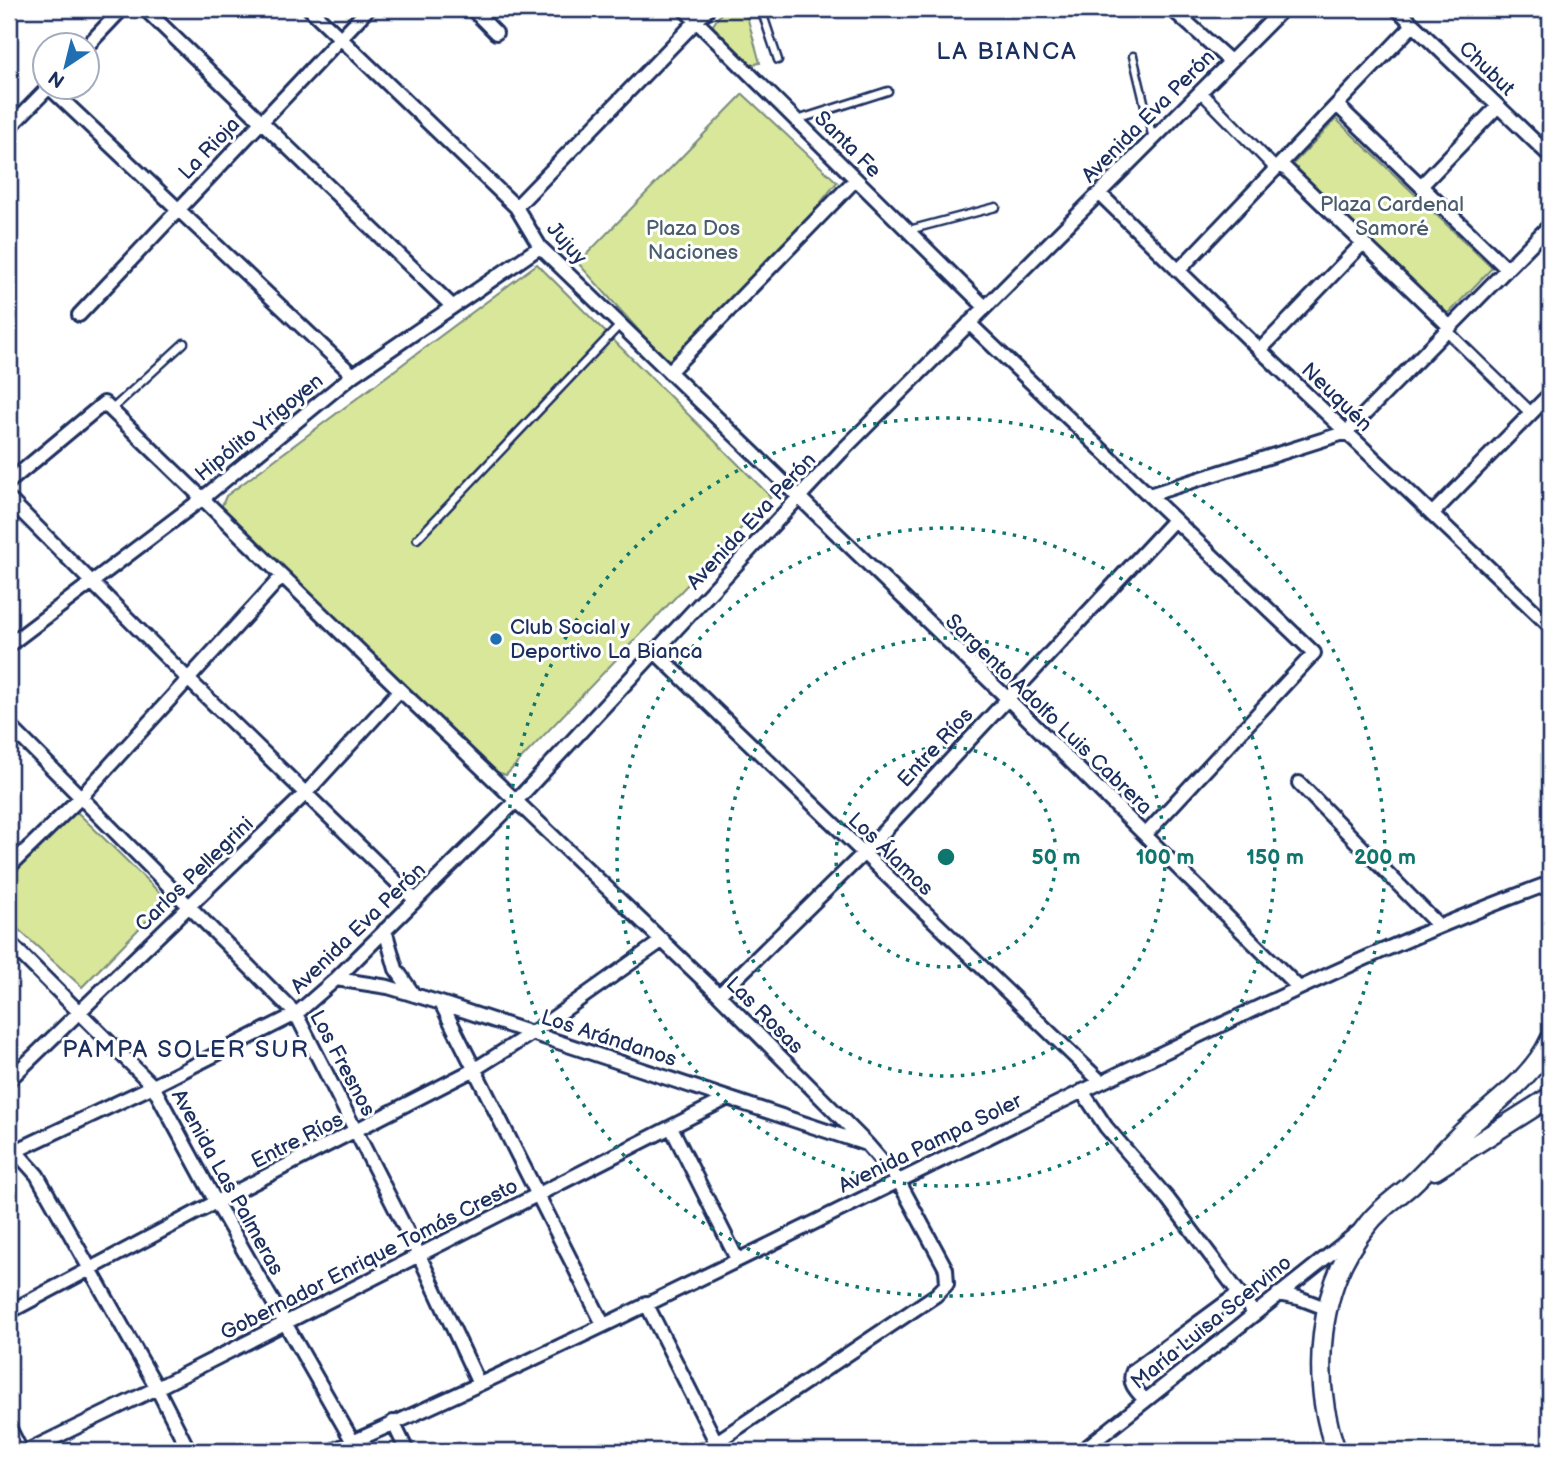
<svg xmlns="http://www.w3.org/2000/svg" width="1559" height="1460" viewBox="0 0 1559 1460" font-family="'Balsamiq Sans',sans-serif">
	<rect width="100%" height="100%" fill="#fff"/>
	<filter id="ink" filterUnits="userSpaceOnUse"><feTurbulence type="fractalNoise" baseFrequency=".0143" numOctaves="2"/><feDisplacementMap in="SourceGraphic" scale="14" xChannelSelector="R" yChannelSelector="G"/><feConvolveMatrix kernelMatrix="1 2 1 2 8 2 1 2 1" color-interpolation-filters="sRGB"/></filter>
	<g filter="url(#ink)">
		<!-- green -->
		<path fill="#d8e79a" stroke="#7a8b7c" stroke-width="2" d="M 724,9 L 745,9 L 760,63 L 749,65 L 715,34 L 713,25 Z
			M 743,94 L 837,182 L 809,217 L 668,363 L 578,263 Z
			M 1336,119 L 1492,268 L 1448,314 L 1292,165 Z
			M 537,264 L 771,497 L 506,775 L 491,770 L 221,508 L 226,496 Z
			M 75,810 L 167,900 L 82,987 L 9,921 L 9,878 Z"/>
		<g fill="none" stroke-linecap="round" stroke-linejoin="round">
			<defs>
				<path id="service" d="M 761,9 L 778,60
					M 1133,56 L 1153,139
					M 797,120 L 888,91
					M 909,230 L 996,207
					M 111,410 L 184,343
					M 417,539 L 620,325"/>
				<path id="pedestrian" d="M 1200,91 L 1276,169
					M 1446,330 L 1531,413"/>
				<path id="minor" d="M 145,9 L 452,306
					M 310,9 L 516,207 L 540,247 L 1007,698 L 1299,988
					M 472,9 L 496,33
					M 684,9 L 985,307
					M 1172,9 L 1230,61
					M 1397,9 L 1550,156
					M 87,46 L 122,9
					M 50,88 L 353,375
					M 1337,105 L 1507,269
					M 9,128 L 48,88
					M 1281,164 L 1450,327
					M 1421,186 L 1498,106
					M 1099,193 L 1260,350 L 1550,626
					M 516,207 L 708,9
					M 1178,271 L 1413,25
					M 79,315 L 368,9
					M 969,323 L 1314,653 L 1145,835
					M 1260,350 L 1362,244
					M 669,372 L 856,179
					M 9,482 L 104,403 L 400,690 L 719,995 L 867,1144 L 898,1180 L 946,1269 L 947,1284 L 936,1295 L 703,1451
					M 1149,495 L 1347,432 L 1550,225
					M 9,499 L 188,679 L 415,900
					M 1432,514 L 1550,394
					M 9,645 L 203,498 L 353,375 L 540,247
					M 655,652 L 1101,1082
					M 9,725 L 296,1014 L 419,1255 L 479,1384
					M 1299,783 L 1439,926
					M 9,867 L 81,797 L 282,576
					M 385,930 L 396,969 L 414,995
					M 9,942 L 153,1086 L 216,1202 L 353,1442
					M 336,979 L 388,987 L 441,1003 L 863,1143
					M 719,995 L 863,854 L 1174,520
					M 441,1003 L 603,1324
					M 9,1080 L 305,794 L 400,690
					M 1082,1091 L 1106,1127 L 1168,1199 L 1254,1313
					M 672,1129 L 737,1259
					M 12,1147 L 37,1175 L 157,1388 L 189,1451
					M 9,1154 L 153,1086 L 296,1014 L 336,979 L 517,800 L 841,452 L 1283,9
					M 1278,1294 L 1299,1298 L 1328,1309
					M 646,1303 L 716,1442
					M 9,1312 L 216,1202 L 475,1069 L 532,1033 L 663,940
					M 1145,1400 C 1138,1392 1127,1383 1133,1371 L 1239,1293
					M 393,1422 L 407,1451
					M 9,1427 L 21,1451
					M 27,1451 L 157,1388 L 728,1098
					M 332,1451 C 595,1335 852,1202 1112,1077 C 1256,1008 1400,938 1550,883
					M 1082,1451 L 1358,1232"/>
				<path id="secondary" d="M 1435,1170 L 1550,1097
					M 1336,1451 C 1310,1378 1317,1285 1368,1224 C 1380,1208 1396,1198 1411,1185 C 1431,1167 1447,1146 1467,1128 C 1496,1102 1533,1077 1550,1040"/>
			</defs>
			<!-- service casing -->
			<use href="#service" stroke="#1b2f5e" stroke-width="11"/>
			<!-- pedestrian casing -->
			<use href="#pedestrian" stroke="#1b2f5e" stroke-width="15"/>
			<!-- minor casing -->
			<use href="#minor" stroke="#1b2f5e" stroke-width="18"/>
			<!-- secondary casing -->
			<use href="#secondary" stroke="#1b2f5e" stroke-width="23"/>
			<!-- service -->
			<use href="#service" stroke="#fff" stroke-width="6"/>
			<!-- pedestrian -->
			<use href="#pedestrian" stroke="#fff" stroke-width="10"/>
			<!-- minor -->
			<use href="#minor" stroke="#fff" stroke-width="12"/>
			<!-- secondary -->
			<use href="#secondary" stroke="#fff" stroke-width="18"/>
		</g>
	</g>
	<!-- distance rings -->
	<g fill="none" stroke="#0f766e" stroke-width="3.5" stroke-dasharray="3.5 7">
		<circle cx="946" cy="857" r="110"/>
		<circle cx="946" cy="857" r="219"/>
		<circle cx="946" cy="857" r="329"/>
		<circle cx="946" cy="857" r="439"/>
	</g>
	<!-- markers -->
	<circle fill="#1f6fb2" stroke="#fff" stroke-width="2.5" cx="496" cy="639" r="7"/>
	<g text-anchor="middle" stroke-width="6" stroke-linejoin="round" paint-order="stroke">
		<!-- street labels -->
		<g font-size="21" fill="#1b2f5e" stroke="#fff">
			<text transform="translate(1487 68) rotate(44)" y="7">Chubut</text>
			<text transform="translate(1148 116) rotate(-45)" y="7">Avenida Eva Perón</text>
			<text transform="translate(848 144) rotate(45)" y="7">Santa Fe</text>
			<text transform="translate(209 148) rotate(-46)" y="7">La Rioja</text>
			<text transform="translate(567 243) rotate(49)" y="7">Jujuy</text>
			<text transform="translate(1337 397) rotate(44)" y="7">Neuquén</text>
			<text transform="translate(259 427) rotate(-39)" y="7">Hipólito Yrigoyen</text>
			<text transform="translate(751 521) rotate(-47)" y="7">Avenida Eva Perón</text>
			<text transform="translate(1049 714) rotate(44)" y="7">Sargento Adolfo Luis Cabrera</text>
			<text transform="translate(935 747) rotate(-47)" y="7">Entre Ríos</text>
			<text transform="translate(891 854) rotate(44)" y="7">Los Álamos</text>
			<text transform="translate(194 874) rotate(-44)" y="7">Carlos Pellegrini</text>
			<text transform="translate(358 928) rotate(-44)" y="7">Avenida Eva Perón</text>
			<text transform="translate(765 1015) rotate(45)" y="7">Las Rosas</text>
			<text transform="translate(609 1038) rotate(18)" y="7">Los Arándanos</text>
			<text transform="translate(343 1063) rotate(62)" y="7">Los Fresnos</text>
			<text transform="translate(297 1140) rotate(-27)" y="7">Entre Ríos</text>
			<text transform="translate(930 1143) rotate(-26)" y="7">Avenida Pampa Soler</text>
			<text transform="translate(228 1182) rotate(61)" y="7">Avenida Las Palmeras</text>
			<text transform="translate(369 1259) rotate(-27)" y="7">Gobernador Enrique Tomás Cresto</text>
			<text transform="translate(1211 1322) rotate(-39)" y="7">María Luisa Scervino</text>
		</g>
		<!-- park labels -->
		<g font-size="21" fill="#4a5d6d" stroke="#fff">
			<text x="1392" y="211">Plaza Cardenal<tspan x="1392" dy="24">Samoré</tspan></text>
			<text x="693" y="235">Plaza Dos<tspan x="693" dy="24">Naciones</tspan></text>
		</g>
		<!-- poi labels -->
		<g font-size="21" fill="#1b2f5e" stroke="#fff" text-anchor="start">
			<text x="510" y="634">Club Social y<tspan x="510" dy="24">Deportivo La Bianca</tspan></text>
		</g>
		<!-- quarter labels -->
		<g font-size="24" letter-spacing="2" fill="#1b2f5e" stroke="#fff">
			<text x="1007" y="59">LA BIANCA</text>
			<text x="186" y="1057">PAMPA SOLER SUR</text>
		</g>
	</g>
	<circle cx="946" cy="857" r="10" fill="#0f766e" stroke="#fff" stroke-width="3.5"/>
	<g font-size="21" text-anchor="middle" font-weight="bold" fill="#0f766e" stroke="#fff" stroke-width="6" stroke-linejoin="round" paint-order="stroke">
		<text x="1056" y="864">50 m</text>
		<text x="1165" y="864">100 m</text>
		<text x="1275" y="864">150 m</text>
		<text x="1385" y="864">200 m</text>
	</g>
	<!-- margin -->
	<rect width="1559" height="1460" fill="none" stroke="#fff" stroke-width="35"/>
	<rect x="18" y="18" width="1524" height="1425" fill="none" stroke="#1b2f5e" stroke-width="2.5" filter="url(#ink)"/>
	<!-- north arrow -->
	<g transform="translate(66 66) rotate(215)"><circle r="33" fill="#ffffff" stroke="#a4acbf" stroke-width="2"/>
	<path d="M0-5L12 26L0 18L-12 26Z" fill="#1f6fb2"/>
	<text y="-10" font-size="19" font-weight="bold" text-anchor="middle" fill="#1b2f5e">N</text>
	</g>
</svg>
